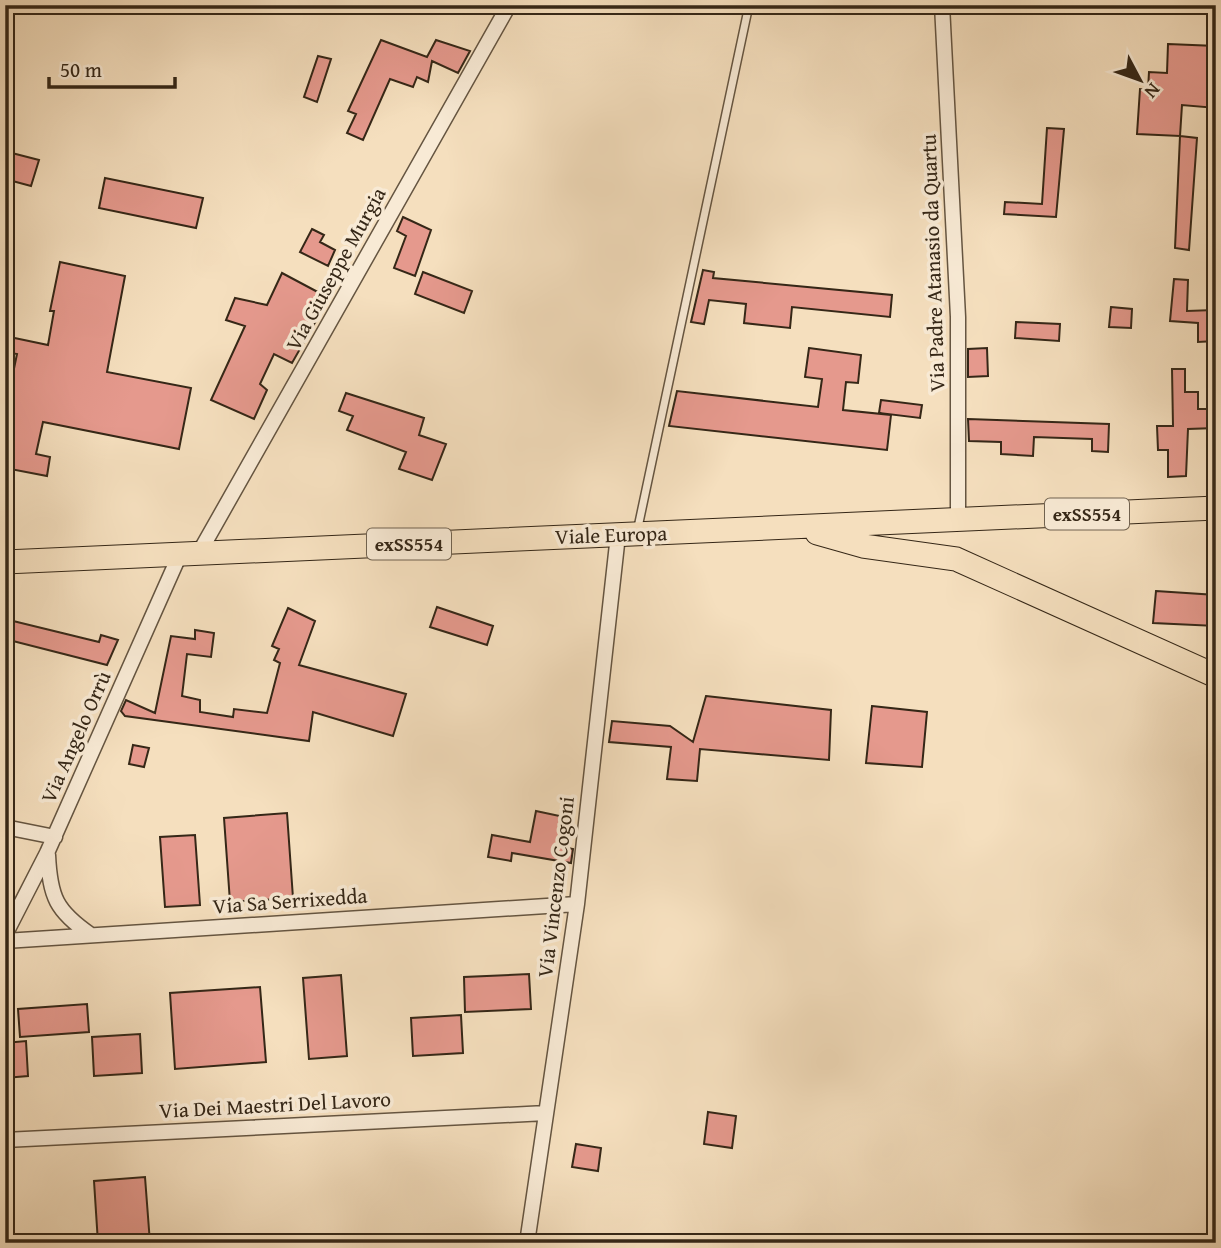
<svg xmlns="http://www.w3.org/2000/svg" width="1221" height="1248" viewBox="0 0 1221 1248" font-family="'Gentium Book Plus',serif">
	<rect width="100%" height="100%" fill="#f5dfbe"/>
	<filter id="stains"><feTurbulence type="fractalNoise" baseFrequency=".00286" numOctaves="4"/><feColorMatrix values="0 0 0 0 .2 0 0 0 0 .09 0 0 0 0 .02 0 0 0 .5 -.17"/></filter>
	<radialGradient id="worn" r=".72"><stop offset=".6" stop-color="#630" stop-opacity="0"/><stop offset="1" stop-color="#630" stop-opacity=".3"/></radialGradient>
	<!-- building -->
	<path fill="#e5998d" stroke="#352717" stroke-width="2" d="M 381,40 L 427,57 L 436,40 L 470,51 L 458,73 L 432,61 L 428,82 L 417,77 L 413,87 L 390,79 L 363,140 L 347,133 L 356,114 L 348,111 Z
		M 1168,44 L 1216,46 L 1216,108 L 1182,105 L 1180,136 L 1137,134 L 1140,89 L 1148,90 L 1149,72 L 1167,73 Z
		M 318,56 L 331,59 L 317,102 L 304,97 Z
		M 1047,128 L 1064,129 L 1056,217 L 1004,214 L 1005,202 L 1042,204 Z
		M 1180,136 L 1197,138 L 1189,250 L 1175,248 Z
		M 8,152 L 39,160 L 31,186 L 5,179 Z
		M 105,178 L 203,198 L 196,228 L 99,208 Z
		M 403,217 L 431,230 L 415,276 L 394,268 L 406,236 L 397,231 Z
		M 312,229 L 324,235 L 320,242 L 335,250 L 328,266 L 300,252 Z
		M 60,262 L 125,276 L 107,372 L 191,388 L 179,449 L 43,422 L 36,454 L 50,457 L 47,476 L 5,468 L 5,382 L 11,383 L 17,354 L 5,352 L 5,336 L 48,345 L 54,311 L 50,311 Z
		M 703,270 L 714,272 L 713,278 L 892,295 L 890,317 L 792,307 L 790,328 L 744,323 L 746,304 L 709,300 L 704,324 L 691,322 Z
		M 423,272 L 472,291 L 464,313 L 415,294 Z
		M 282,273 L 329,298 L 292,363 L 274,354 L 260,384 L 267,390 L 254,419 L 211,400 L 245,326 L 226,320 L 235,298 L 267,305 Z
		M 1174,279 L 1188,280 L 1187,311 L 1214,310 L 1215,341 L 1198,342 L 1198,323 L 1170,321 Z
		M 1111,307 L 1132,309 L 1131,328 L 1109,327 Z
		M 1016,322 L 1060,324 L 1059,341 L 1015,338 Z
		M 809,348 L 861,355 L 858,383 L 846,382 L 843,410 L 891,415 L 887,450 L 669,426 L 677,391 L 818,407 L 822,379 L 805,377 Z
		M 987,348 L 988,376 L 968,377 L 968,349 Z
		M 1172,369 L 1185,369 L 1185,392 L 1198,392 L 1198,409 L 1216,409 L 1216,428 L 1188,429 L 1186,476 L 1168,477 L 1168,450 L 1158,450 L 1157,426 L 1173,426 Z
		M 346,393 L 424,418 L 419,435 L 446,444 L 432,480 L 399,469 L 406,452 L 347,430 L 353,416 L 339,411 Z
		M 881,400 L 922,405 L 920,418 L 879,413 Z
		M 968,419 L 1109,424 L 1108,452 L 1092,451 L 1092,439 L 1034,437 L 1033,456 L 1001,454 L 1001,442 L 969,441 Z
		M 1156,591 L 1216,595 L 1216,626 L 1153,623 Z
		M 437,607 L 493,626 L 487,645 L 430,627 Z
		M 288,608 L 315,621 L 299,665 L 406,694 L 393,736 L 313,712 L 309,741 L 125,716 L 121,711 L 126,700 L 155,713 L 171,636 L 195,639 L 195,630 L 214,633 L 211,657 L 187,654 L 182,696 L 200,700 L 200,712 L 233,717 L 234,709 L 267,713 L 280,663 L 274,660 L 279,649 L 272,646 Z
		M 9,620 L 99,642 L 101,635 L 118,640 L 107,665 L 5,639 Z
		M 706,696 L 831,710 L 829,760 L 700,749 L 697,781 L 667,779 L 671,747 L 609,742 L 612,721 L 670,726 L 693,742 Z
		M 872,706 L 927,712 L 922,767 L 866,763 Z
		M 133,745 L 149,748 L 144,767 L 129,764 Z
		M 536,811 L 569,818 L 563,847 L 573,849 L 571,863 L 512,853 L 511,861 L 488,857 L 492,835 L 530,842 Z
		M 287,813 L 293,898 L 230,902 L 224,818 Z
		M 195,835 L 200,905 L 165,907 L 160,837 Z
		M 529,974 L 531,1009 L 465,1012 L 464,977 Z
		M 341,975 L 347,1056 L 309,1059 L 303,978 Z
		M 260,987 L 266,1062 L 175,1069 L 170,993 Z
		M 87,1004 L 89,1032 L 20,1037 L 18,1009 Z
		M 461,1015 L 463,1053 L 413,1056 L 411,1018 Z
		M 140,1034 L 142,1073 L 94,1076 L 92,1037 Z
		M 26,1041 L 28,1076 L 5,1078 L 5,1043 Z
		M 708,1112 L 736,1116 L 732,1148 L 704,1144 Z
		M 576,1144 L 601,1148 L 598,1171 L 572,1167 Z
		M 145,1177 L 150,1243 L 98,1243 L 94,1181 Z"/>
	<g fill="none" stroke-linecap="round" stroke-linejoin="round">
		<defs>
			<path id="lane" d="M 637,532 L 749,5"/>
			<path id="street" d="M 942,5 L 958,317 L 958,520
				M 199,553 L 509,5
				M 5,827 L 55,837
				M 48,855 C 50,897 56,911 91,935
				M 5,935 L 47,853 L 180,554
				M 5,941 L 577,904
				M 5,1140 L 546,1113
				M 527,1243 L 577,904 L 618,535"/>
			<path id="primary" d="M 817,533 L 863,546 L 956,559 L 1216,676
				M 5,562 L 1216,508"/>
		</defs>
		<!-- lane casing -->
		<use href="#lane" stroke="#655541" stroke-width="10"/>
		<!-- street casing -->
		<use href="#street" stroke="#655541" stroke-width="17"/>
		<!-- primary casing -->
		<use href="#primary" stroke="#352717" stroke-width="25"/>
		<!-- lane -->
		<use href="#lane" stroke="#f8ead5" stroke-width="7"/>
		<!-- street -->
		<use href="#street" stroke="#f8ead5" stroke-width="14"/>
		<!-- primary -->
		<use href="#primary" stroke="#f5dfbe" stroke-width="23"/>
	</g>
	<g text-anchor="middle" stroke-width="7" stroke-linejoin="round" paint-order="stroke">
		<!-- shield labels -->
		<g fill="#f8ead5" stroke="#706250" stroke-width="2">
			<rect x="1045" y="498.5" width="84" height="31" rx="5"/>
			<rect x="367" y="528.5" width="84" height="31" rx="5"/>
		</g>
		<g font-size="19" font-weight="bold" fill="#352717">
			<text x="1087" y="521">exSS554</text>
			<text x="409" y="551">exSS554</text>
		</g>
		<!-- street labels -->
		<g font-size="21" fill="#352717" stroke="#f8ead5">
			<text transform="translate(933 263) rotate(-92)" y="7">Via Padre Atanasio da Quartu</text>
			<text transform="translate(336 269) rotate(-61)" y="7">Via Giuseppe Murgia</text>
			<text transform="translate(611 535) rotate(-2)" y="7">Viale Europa</text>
			<text transform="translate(76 737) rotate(-66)" y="7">Via Angelo Orrù</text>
			<text transform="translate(556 887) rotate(-83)" y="7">Via Vincenzo Cogoni</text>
			<text transform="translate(290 901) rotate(-4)" y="7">Via Sa Serrixedda</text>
			<text transform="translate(275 1105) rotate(-3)" y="7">Via Dei Maestri Del Lavoro</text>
		</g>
	</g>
	<!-- margin -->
	<rect width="1221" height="1248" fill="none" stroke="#f5dfbe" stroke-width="28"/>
	<rect x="7" y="7" width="1207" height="1234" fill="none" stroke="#352717" stroke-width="3.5"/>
	<rect x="14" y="14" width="1193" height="1220" fill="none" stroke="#352717" stroke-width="2"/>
	<!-- north arrow -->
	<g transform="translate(1140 80) rotate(131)" stroke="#f8ead5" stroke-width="5" paint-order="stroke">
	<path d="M0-5L12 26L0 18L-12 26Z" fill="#352717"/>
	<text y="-10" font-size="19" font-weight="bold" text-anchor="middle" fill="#352717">N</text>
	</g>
	<!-- scale -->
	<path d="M49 77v10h126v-10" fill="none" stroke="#352717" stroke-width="3.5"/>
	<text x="60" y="77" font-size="21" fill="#352717" stroke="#f8ead5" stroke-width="5" paint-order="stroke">50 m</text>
	<rect width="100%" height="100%" filter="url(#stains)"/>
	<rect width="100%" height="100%" fill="url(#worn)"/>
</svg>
